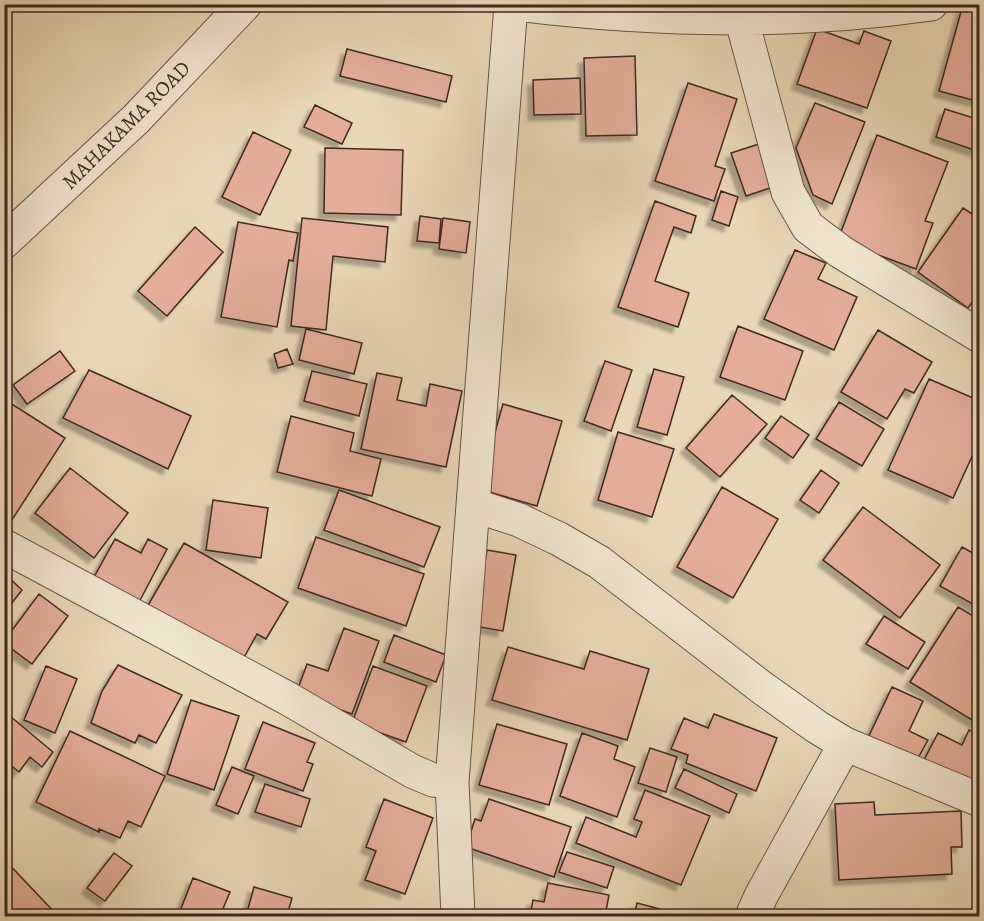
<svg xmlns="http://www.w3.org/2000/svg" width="984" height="921" viewBox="0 0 984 921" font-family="Alegreya,serif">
	<defs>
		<filter id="shadow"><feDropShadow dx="-5.5" dy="5.5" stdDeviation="1.5" flood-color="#0004"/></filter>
	</defs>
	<rect width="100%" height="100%" fill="#e8d7b5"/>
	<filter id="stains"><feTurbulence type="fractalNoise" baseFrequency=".00333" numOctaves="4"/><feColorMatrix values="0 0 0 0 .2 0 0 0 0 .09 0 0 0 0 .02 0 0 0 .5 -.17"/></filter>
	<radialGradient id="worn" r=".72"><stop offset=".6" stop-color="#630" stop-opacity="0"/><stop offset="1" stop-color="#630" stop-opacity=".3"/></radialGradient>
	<!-- building -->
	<path fill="#e3ad98" stroke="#3f2920" stroke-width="1.5" filter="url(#shadow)" d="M 962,8 L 980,13 L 980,102 L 939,91 Z
		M 817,29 L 859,44 L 864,31 L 891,41 L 867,108 L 797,84 Z
		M 347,49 L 452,76 L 446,102 L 340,76 Z
		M 635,56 L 637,135 L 586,136 L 584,58 Z
		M 580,78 L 581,114 L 534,115 L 533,80 Z
		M 688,83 L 737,99 L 715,166 L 725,169 L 714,201 L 655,181 Z
		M 815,103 L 865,122 L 832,204 L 813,195 L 796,148 Z
		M 315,105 L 352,123 L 342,144 L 304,127 Z
		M 945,109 L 980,120 L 980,152 L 936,137 Z
		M 253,132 L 291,150 L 260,215 L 222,197 Z
		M 877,135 L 948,162 L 925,221 L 933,223 L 916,269 L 838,240 Z
		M 762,143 L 776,186 L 746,196 L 731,153 Z
		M 325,148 L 403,150 L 401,215 L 324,213 Z
		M 721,191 L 738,197 L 729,226 L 712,220 Z
		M 655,201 L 696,216 L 691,233 L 674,227 L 655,281 L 689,293 L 678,327 L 618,307 Z
		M 963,208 L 980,219 L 980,291 L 968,308 L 918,272 Z
		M 420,216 L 441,219 L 439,243 L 417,241 Z
		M 302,218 L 388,227 L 385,262 L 333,256 L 326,330 L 291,326 Z
		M 443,218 L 470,222 L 466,253 L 439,249 Z
		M 238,222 L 298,233 L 293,261 L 289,260 L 277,327 L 221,317 Z
		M 195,227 L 223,252 L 167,316 L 138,291 Z
		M 795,250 L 826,263 L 818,279 L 857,297 L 834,350 L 764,319 Z
		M 738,326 L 803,351 L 785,400 L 720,377 Z
		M 306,329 L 362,343 L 354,374 L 299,360 Z
		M 878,330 L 932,362 L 914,393 L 905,389 L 887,419 L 841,392 Z
		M 287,349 L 293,364 L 278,368 L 274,354 Z
		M 60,351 L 75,371 L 27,404 L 13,385 Z
		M 605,361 L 632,370 L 611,431 L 584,421 Z
		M 654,369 L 684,377 L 667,435 L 637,427 Z
		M 89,370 L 191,416 L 168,469 L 63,418 Z
		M 312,371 L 367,384 L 359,416 L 304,401 Z
		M 377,373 L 402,378 L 397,400 L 426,406 L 430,384 L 462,391 L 446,467 L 361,449 Z
		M 929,379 L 980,401 L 980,439 L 953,498 L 888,470 Z
		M 732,395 L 767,424 L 720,477 L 686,448 Z
		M 4,399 L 65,438 L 6,529 L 4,528 Z
		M 839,402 L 884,429 L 862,466 L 816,439 Z
		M 503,404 L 562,421 L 537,506 L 479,489 Z
		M 291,416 L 354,433 L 350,451 L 381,459 L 372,496 L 277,472 Z
		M 781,416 L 809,435 L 793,458 L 765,438 Z
		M 618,432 L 674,449 L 652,517 L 598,500 Z
		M 70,468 L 128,513 L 94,558 L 35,513 Z
		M 821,470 L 839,483 L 819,513 L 800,500 Z
		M 722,487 L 778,519 L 733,598 L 677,567 Z
		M 339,490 L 440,527 L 424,567 L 324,530 Z
		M 213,500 L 268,508 L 261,558 L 206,550 Z
		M 863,507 L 940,565 L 900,618 L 823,560 Z
		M 316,537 L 424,574 L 406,626 L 298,588 Z
		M 115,539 L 141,553 L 148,539 L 167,549 L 138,604 L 93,579 Z
		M 184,543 L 288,602 L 266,639 L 257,634 L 242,661 L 147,607 Z
		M 962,547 L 980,557 L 980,608 L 940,586 Z
		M 487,550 L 516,555 L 503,631 L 474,626 Z
		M 4,573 L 22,590 L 4,613 Z
		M 39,594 L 68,616 L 32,664 L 4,643 L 4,641 Z
		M 958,607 L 980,620 L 980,725 L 910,682 Z
		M 884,616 L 925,642 L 908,669 L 866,644 Z
		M 344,628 L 379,641 L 352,714 L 296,694 L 307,664 L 328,671 Z
		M 394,635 L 446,655 L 436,682 L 384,662 Z
		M 508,647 L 584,669 L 590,651 L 649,669 L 627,740 L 492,700 Z
		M 118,665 L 182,695 L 156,743 L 139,735 L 135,743 L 91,723 L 102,691 Z
		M 46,666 L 77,679 L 55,733 L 24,720 Z
		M 373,666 L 427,686 L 406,742 L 352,723 Z
		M 892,687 L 923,701 L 909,731 L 928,740 L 917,760 L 868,738 Z
		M 191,700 L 239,716 L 214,790 L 167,774 Z
		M 4,711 L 53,752 L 42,767 L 30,757 L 19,772 L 4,760 Z
		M 714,714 L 777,738 L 756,791 L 686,763 L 688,755 L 671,749 L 684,718 L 708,728 Z
		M 263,722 L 315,743 L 307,762 L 313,764 L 303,791 L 245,769 Z
		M 497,724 L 567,744 L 549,805 L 479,785 Z
		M 969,730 L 980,735 L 980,781 L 976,789 L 923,762 L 938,733 L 962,745 Z
		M 70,731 L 165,776 L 141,827 L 128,821 L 120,838 L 99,829 L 99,832 L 36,802 Z
		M 582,733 L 618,746 L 614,759 L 635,767 L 617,817 L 560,796 Z
		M 650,748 L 677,757 L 666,792 L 638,783 Z
		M 232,767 L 254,776 L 238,814 L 216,805 Z
		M 684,769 L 737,794 L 729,813 L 675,788 Z
		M 265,784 L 310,799 L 301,827 L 255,812 Z
		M 645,790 L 710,816 L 681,885 L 576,843 L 586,817 L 636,837 L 642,822 L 634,819 Z
		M 384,799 L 433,818 L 405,894 L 365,880 L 376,851 L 366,847 Z
		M 489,799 L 571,827 L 554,877 L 466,847 L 475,819 L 481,821 Z
		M 874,802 L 875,815 L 961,811 L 962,847 L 951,847 L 952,874 L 839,880 L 835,804 Z
		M 567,852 L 614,867 L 607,888 L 559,872 Z
		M 114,853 L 132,866 L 105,901 L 87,888 Z
		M 4,859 L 57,915 L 56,916 L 17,916 L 4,903 Z
		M 193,878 L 230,892 L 222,911 L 230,914 L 229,916 L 178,916 Z
		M 548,883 L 609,895 L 605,916 L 530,916 L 533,900 L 544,902 Z
		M 254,887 L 292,898 L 287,916 L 246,916 Z
		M 637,903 L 686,916 L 634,916 Z"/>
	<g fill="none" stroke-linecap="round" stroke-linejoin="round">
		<defs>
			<path id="minor" d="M 515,4 C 652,21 794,24 931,4
				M 741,17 L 788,192 L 808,227 L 841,252 L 980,336
				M 473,505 L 519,520 L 559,539 L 599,562 L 761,687 L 817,727 L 845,744 L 980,800
				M 4,546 L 287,698 L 412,771 L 433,780 L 452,782
				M 458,916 L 452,782 L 511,4
				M 752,916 L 761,896 L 845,744"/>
			<path id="tertiary" d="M 4,242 L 136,119 L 245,4"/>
		</defs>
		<!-- minor casing -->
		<use href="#minor" stroke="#695445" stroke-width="35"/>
		<!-- tertiary casing -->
		<use href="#tertiary" stroke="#695445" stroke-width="35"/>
		<!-- minor -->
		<use href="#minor" stroke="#f0e5cf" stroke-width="33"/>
		<!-- tertiary -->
		<use href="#tertiary" stroke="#f0e5cf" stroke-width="33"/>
	</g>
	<g text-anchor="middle" stroke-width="6" stroke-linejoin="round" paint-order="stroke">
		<!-- street labels -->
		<g font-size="21" fill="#3f2920" stroke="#f0e5cf">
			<text transform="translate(126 125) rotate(-45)" y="7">MAHAKAMA ROAD</text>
		</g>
	</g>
	<!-- margin -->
	<rect width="984" height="921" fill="none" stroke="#e8d7b5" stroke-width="24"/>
	<rect x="6" y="6" width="972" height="909" fill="none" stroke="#3f2920" stroke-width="3"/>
	<rect x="12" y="12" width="960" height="897" fill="none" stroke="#3f2920" stroke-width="1.5"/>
	<rect width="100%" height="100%" filter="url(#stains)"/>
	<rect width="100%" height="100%" fill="url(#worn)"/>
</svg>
